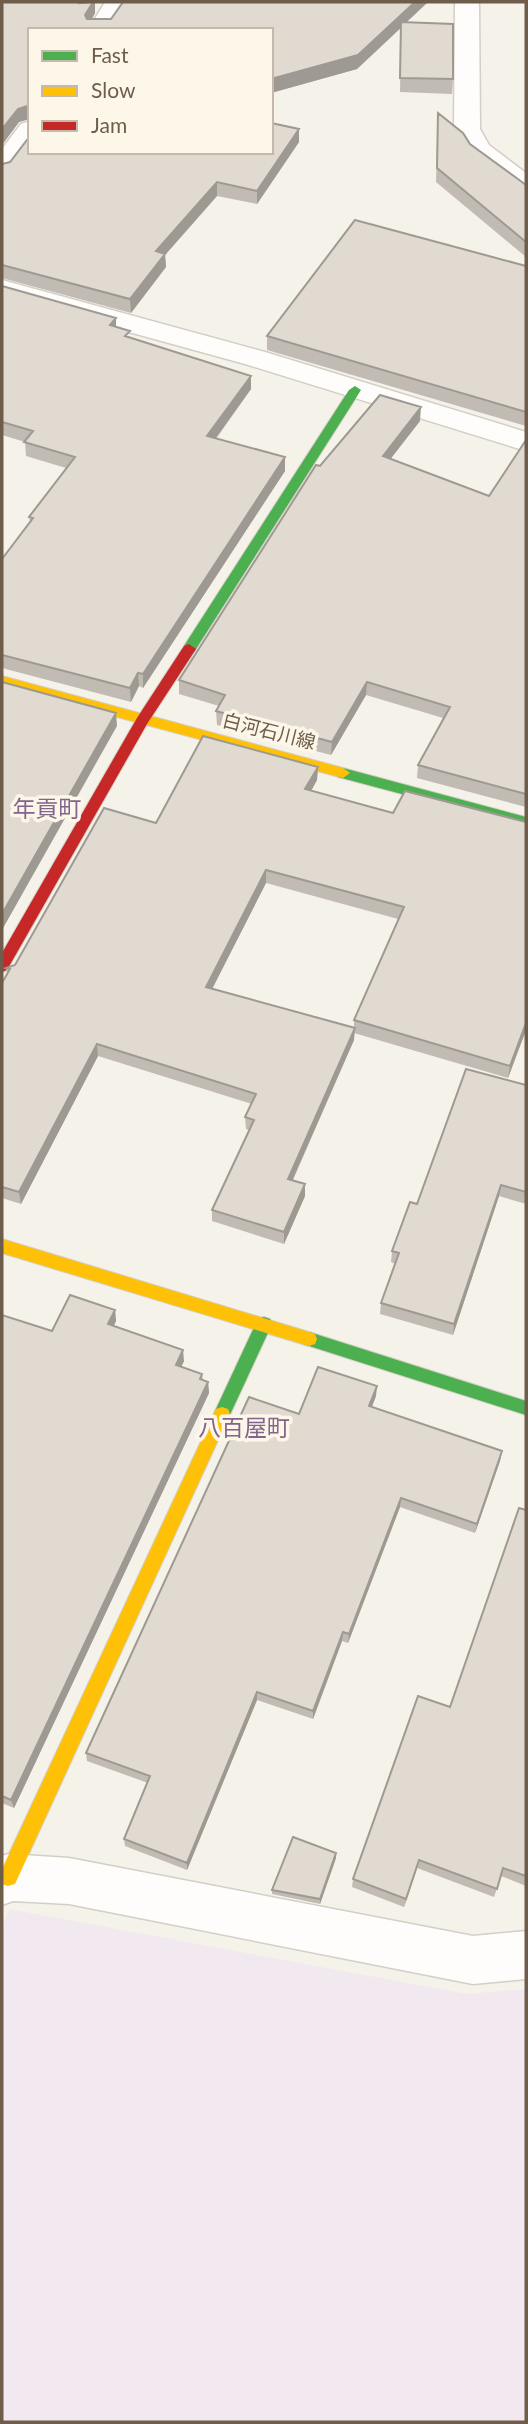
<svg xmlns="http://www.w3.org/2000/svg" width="528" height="2424" viewBox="0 0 528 2424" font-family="Lato,'Noto Sans JP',sans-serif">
	<rect width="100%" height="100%" fill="#f5f2e9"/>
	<!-- education -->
	<path fill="#f2e9f0" d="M 9,1909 L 467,1994 L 526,1989 L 526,2422 L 2,2422 L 2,1928 Z"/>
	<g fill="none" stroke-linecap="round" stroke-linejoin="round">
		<defs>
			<path id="street" d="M 105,2 L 129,2 L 112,30 L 88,30 Z
				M 455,2 L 479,2 L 480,129 L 489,145 L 526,173 L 526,193 L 517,191 L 470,156 L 454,129 Z
				M 30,121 L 30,147 L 11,173 L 2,175 L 2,149 L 21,124 Z
				M 2,280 L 265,352 L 526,432 L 526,451 L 245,364 L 2,297 Z
				M 8,1854 L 69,1858 L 473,1936 L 526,1931 L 526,1979 L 473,1984 L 69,1904 L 13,1901 L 2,1905 L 2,1856 Z"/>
			<path id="fast" d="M 355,386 L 361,390 L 194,652 L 184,652 L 184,646 L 349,390 Z
				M 343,768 L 526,817 L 526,827 L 338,777 L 336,773 L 338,769 Z
				M 264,1317 L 270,1319 L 272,1324 L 228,1419 L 222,1421 L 216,1419 L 214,1414 L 216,1409 L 258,1319 Z
				M 309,1332 L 526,1401 L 526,1415 L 303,1344 L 301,1339 L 303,1334 Z"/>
			<path id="slow" d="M 2,676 L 343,768 L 350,773 L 343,778 L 2,686 Z
				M 2,1239 L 309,1332 L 315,1334 L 317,1339 L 315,1344 L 309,1346 L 2,1253 Z
				M 222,1407 L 228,1409 L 230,1414 L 15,1884 L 8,1886 L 2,1884 L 2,1869 L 216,1409 Z"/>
			<path id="jam" d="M 189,644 L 196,649 L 147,724 L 7,970 L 2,972 L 2,953 L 137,718 L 184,646 Z"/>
		</defs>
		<!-- street casing -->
		<use href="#street" stroke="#d3cfc7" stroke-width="3"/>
		<!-- fast casing -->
		<use href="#fast" stroke="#d4cfc7" stroke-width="2"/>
		<!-- slow casing -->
		<use href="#slow" stroke="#d4cfc7" stroke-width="2"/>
		<!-- jam casing -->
		<use href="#jam" stroke="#d4cfc7" stroke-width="2"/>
		<!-- street -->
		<use href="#street" fill="#fefdfc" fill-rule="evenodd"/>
		<!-- fast -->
		<use href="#fast" fill="#4caf50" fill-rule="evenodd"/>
		<!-- slow -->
		<use href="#slow" fill="#ffc107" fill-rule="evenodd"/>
		<!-- jam -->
		<use href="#jam" fill="#c62828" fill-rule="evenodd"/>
	</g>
	<!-- wall -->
	<path fill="#c2bbb4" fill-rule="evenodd" d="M 2,2 L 95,13 L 92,19 L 111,19 L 123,2 L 428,2 L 406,22 L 453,79 L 452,94 L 400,92 L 401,28 L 357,69 L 271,93 L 271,30 L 19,122 L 2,145 Z
		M 438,113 L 470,144 L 526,185 L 526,257 L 436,182 Z
		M 299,129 L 299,142 L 257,204 L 217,196 L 165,255 L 166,267 L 131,313 L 2,278 L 2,164 Z
		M 526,266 L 526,426 L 267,350 L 267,336 Z
		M 2,286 L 116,318 L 116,327 L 130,338 L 251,389 L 216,439 L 285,471 L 143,688 L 139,686 L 131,702 L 2,668 L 2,559 L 30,522 L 29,517 L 66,468 L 26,456 L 25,442 L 2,435 Z
		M 420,421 L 390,459 L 489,496 L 526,440 L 526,807 L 417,778 L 418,765 L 443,718 L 366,695 L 331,755 L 217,725 L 216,711 L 219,706 L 179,694 L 179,680 L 320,466 Z
		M 318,767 L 317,780 L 311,791 L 526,1030 L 508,1078 L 354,1033 L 354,1040 L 293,1180 L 305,1184 L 305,1196 L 284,1244 L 212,1221 L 212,1210 L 249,1130 L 246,1129 L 245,1117 L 252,1104 L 98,1056 L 21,1204 L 2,1198 L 2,983 L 7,974 L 6,968 L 15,965 L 156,823 ZM 266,883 L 398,919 L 354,1020 L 354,1028 L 212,989 Z
		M 526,1085 L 526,1204 L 499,1196 L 453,1335 L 380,1314 L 381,1303 L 395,1264 L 391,1262 L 392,1251 L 417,1204 Z
		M 115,1310 L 116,1321 L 114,1326 L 184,1361 L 181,1367 L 202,1374 L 203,1380 L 208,1382 L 209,1393 L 14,1808 L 2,1803 L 2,1315 L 52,1331 Z
		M 376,1396 L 372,1407 L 502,1451 L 500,1461 L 475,1533 L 400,1507 L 348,1643 L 342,1641 L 313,1719 L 257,1700 L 187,1870 L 125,1846 L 124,1839 L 148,1783 L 87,1761 L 86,1753 L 299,1414 Z
		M 526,1510 L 526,1886 L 501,1876 L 494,1897 L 417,1868 L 404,1907 L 352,1887 L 353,1879 L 450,1707 Z
		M 336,1853 L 336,1858 L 320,1904 L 272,1894 L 272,1890 Z"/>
	<!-- shaded-wall -->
	<path fill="#9e9992" d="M 93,2 L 95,2 L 95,13 L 86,29 L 85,15 Z
		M 415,2 L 428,2 L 357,69 L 271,93 L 271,79 Z
		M 30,105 L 30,119 L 19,122 L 2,145 L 2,129 L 18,109 Z
		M 299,129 L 299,142 L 257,204 L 257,191 Z
		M 217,182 L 217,196 L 165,255 L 166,267 L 131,313 L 130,299 L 156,251 Z
		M 116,318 L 116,331 L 110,325 Z
		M 251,376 L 251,389 L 207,450 L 207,436 Z
		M 421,407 L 420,421 L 382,470 L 383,456 Z
		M 285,457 L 285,471 L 143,688 L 143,674 Z
		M 138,673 L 139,686 L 131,702 L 130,688 Z
		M 367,682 L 366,695 L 331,755 L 332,742 Z
		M 116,713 L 117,726 L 2,930 L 2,914 Z
		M 318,767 L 317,780 L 305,802 L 305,789 Z
		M 266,870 L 266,883 L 207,999 L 206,987 Z
		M 526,1023 L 526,1030 L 508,1078 L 510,1066 Z
		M 355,1028 L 354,1040 L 288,1190 L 288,1179 Z
		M 97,1044 L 98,1056 L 21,1204 L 19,1192 Z
		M 305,1184 L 305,1196 L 284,1244 L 284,1232 Z
		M 501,1185 L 499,1196 L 453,1335 L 454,1324 Z
		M 115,1310 L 116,1321 L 109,1335 L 108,1324 Z
		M 183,1350 L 184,1361 L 177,1376 L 176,1365 Z
		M 208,1382 L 209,1393 L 14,1808 L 11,1800 Z
		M 377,1386 L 376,1396 L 368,1416 L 369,1406 Z
		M 502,1451 L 500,1461 L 475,1533 L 477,1524 Z
		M 401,1498 L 400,1507 L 348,1643 L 349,1634 Z
		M 343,1632 L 342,1641 L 313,1719 L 313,1711 Z
		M 257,1692 L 257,1700 L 187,1870 L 187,1863 Z
		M 336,1853 L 336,1858 L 320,1904 L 320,1899 Z
		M 419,1860 L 417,1868 L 404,1907 L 406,1899 Z"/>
	<!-- building -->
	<path fill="#e1dad1" stroke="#9e9992" stroke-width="2" d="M 2,2 L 81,2 L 80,3 L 93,2 L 85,15 L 87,19 L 111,19 L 123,2 L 415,2 L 358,55 L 271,79 L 271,30 L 30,30 L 30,105 L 18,109 L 2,129 Z
		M 401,22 L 453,24 L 453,79 L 400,78 Z
		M 438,113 L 463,133 L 470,144 L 526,185 L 526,242 L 437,168 Z
		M 271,123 L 299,129 L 257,191 L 217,182 L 156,251 L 165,254 L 130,299 L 2,265 L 2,164 L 10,162 L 30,136 L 30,152 L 271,152 Z
		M 355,220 L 526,266 L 526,412 L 267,336 Z
		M 2,286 L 116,318 L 110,325 L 130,331 L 125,336 L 251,376 L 207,436 L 285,457 L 143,674 L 138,673 L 130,688 L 2,655 L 2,559 L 33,518 L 29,517 L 75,457 L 24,442 L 33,431 L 2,422 Z
		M 380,395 L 421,407 L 383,456 L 489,496 L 526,440 L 526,794 L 418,765 L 450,707 L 367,682 L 332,742 L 216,711 L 225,695 L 179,680 L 316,465 L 320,466 Z
		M 2,682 L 116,713 L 2,914 Z
		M 203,736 L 318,767 L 305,789 L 393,813 L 405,791 L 526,822 L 526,1023 L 510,1066 L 354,1020 L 404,907 L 266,870 L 206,987 L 355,1028 L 288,1179 L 305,1184 L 284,1232 L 212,1210 L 254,1120 L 245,1117 L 256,1094 L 97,1044 L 19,1192 L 2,1187 L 2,983 L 10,969 L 6,968 L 15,965 L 104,808 L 156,823 Z
		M 466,1069 L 526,1085 L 526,1192 L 501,1185 L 454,1324 L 381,1303 L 399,1253 L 392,1251 L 410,1202 L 417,1204 Z
		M 70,1295 L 115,1310 L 108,1324 L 183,1350 L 176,1365 L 202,1374 L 200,1379 L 208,1382 L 11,1800 L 2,1796 L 2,1315 L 52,1331 Z
		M 318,1367 L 377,1386 L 369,1406 L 502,1451 L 477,1524 L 401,1498 L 349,1634 L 343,1632 L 313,1711 L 257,1692 L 187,1863 L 124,1839 L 150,1776 L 86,1753 L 249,1397 L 299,1414 Z
		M 519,1508 L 526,1510 L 526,1876 L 503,1868 L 497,1889 L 419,1860 L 406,1899 L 353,1879 L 418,1696 L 450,1707 Z
		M 293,1837 L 336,1853 L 320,1899 L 272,1890 Z"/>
	<g text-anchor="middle" stroke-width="7" stroke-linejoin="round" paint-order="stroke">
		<!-- street labels -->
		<g font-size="19" fill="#6f5d4c" stroke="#fdf7e9">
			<text transform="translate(269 731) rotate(14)" y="7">白河石川線</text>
		</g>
		<!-- quarter labels -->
		<g font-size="23" fill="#83648c" stroke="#fdf7e9">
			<text x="47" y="817">年貢町</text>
			<text x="244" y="1436">八百屋町</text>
		</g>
	</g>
	<!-- border -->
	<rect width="528" height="2424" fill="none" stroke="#6f5d4c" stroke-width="7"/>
	<!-- legend -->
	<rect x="28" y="28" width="245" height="126" fill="#fdf7e9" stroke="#c4b9aa" stroke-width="2"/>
	<rect x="42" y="51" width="35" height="10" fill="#4caf50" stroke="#c4b9aa" stroke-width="2"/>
	<text x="91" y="63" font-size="21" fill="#6f5d4c">Fast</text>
	<rect x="42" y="86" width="35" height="10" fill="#ffc107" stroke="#c4b9aa" stroke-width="2"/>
	<text x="91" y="98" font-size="21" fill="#6f5d4c">Slow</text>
	<rect x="42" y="121" width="35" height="10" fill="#c62828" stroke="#c4b9aa" stroke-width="2"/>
	<text x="91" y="133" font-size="21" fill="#6f5d4c">Jam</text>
</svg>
